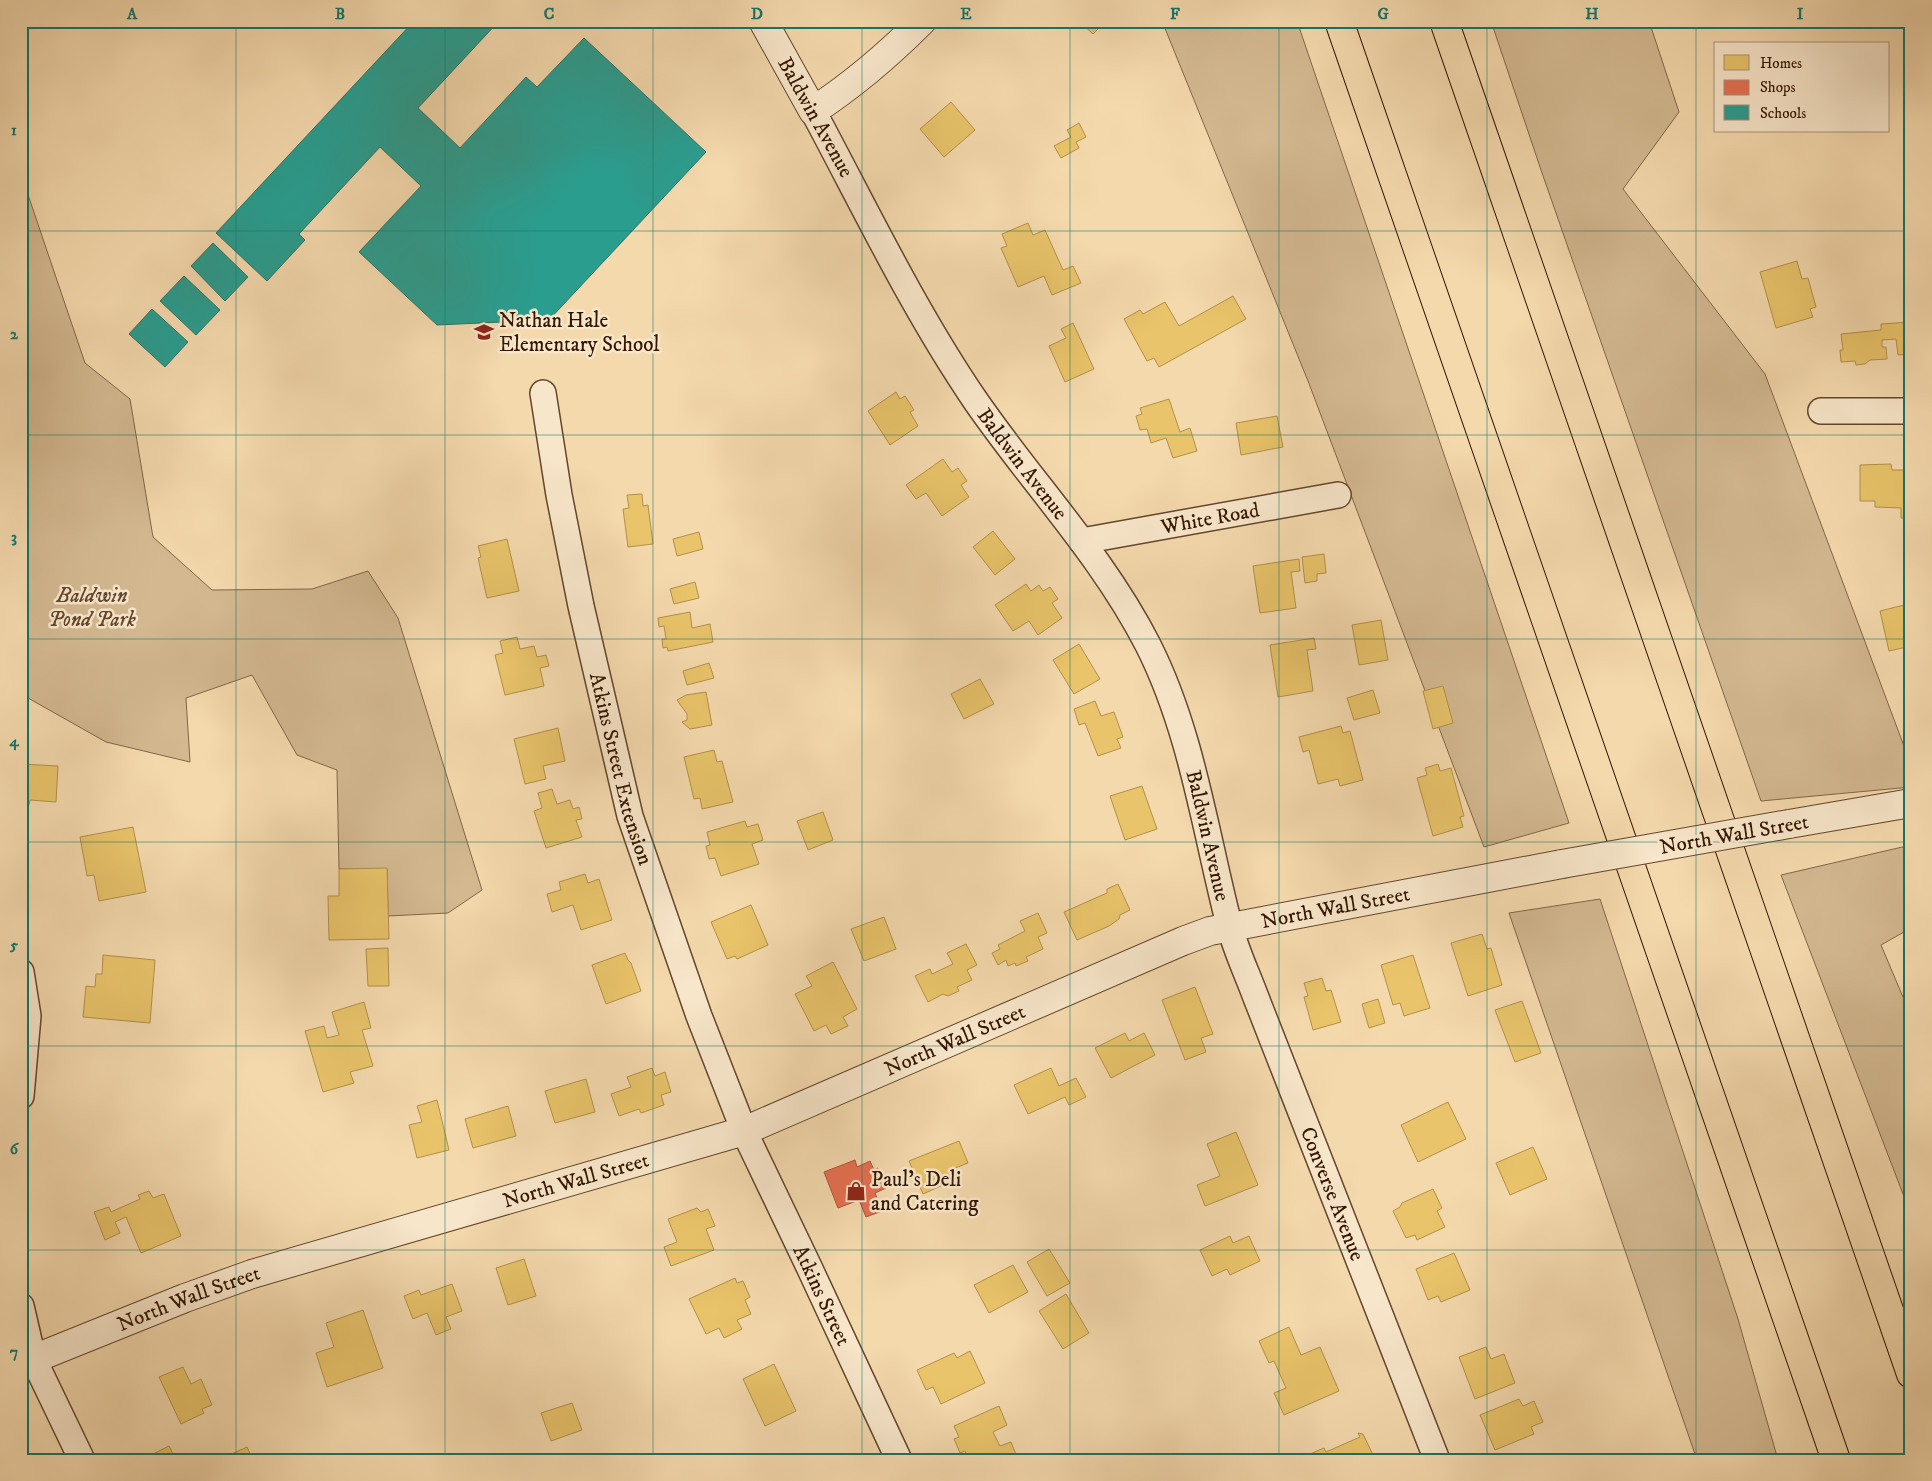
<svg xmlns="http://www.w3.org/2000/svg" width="1932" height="1481" viewBox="0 0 1932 1481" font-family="'IM FELL DW Pica',serif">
	<rect width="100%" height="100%" fill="#f4d9ad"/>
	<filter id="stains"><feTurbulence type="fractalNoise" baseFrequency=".004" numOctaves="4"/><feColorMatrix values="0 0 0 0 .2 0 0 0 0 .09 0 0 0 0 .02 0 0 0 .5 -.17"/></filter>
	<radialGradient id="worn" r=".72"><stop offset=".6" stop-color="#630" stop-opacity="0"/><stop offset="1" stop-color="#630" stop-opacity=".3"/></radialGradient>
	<!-- green -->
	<path fill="#d3b890" stroke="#836648" d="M 1162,21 L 1297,21 L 1569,823 L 1484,847 L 1308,381 Z
		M 1491,21 L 1649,21 L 1679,112 L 1623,189 L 1765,374 L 1911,765 L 1911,787 L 1761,801 L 1541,170 Z
		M 21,174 L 85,363 L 130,399 L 153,537 L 212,590 L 312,589 L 368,571 L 398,618 L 482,890 L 448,913 L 388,916 L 387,869 L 339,869 L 337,770 L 297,755 L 252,675 L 186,698 L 190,762 L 106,742 L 28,698 L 21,699 Z
		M 1911,845 L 1911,928 L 1881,945 L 1911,1016 L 1911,1215 L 1781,875 Z
		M 1600,899 L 1738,1319 L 1778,1460 L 1697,1460 L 1509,913 Z"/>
	<!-- homes -->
	<path fill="#e9c46a" stroke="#b2904a" d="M 1079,21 L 1106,21 L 1093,34 Z
		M 951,102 L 975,130 L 944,157 L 920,129 Z
		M 1079,123 L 1086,137 L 1076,142 L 1079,148 L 1061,158 L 1054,146 L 1071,137 L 1067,130 Z
		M 1028,223 L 1033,235 L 1045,230 L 1063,270 L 1073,266 L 1081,283 L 1052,295 L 1044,276 L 1018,287 L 1001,248 L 1007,246 L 1002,234 Z
		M 1797,261 L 1802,279 L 1808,278 L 1816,307 L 1810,309 L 1813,317 L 1776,328 L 1760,272 Z
		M 1233,296 L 1246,319 L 1159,367 L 1154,358 L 1147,361 L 1124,319 L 1140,310 L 1143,314 L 1165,302 L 1179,326 Z
		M 1911,322 L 1911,354 L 1898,355 L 1896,339 L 1882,340 L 1882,347 L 1886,347 L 1887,359 L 1870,360 L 1865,364 L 1856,365 L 1855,361 L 1841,362 L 1840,350 L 1843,350 L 1841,334 L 1881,330 L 1881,324 Z
		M 1073,323 L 1094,369 L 1065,382 L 1049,346 L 1066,338 L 1061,329 Z
		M 896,392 L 900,399 L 905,396 L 914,410 L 910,412 L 918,426 L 890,445 L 868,411 Z
		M 1169,399 L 1180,432 L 1190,428 L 1197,451 L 1173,458 L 1166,438 L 1151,443 L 1147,429 L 1140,430 L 1136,416 L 1142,414 L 1140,408 Z
		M 1277,416 L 1283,447 L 1241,455 L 1236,423 Z
		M 943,459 L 952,472 L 958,468 L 967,481 L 961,485 L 969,497 L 942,516 L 926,493 L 916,499 L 906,485 Z
		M 1891,464 L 1892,470 L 1911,470 L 1911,518 L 1901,518 L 1901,508 L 1875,507 L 1875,501 L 1860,501 L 1860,465 Z
		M 642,494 L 643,506 L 648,505 L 653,544 L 628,547 L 623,509 L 629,508 L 627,495 Z
		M 993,531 L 1015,559 L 995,575 L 973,547 Z
		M 699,532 L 703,549 L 677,556 L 673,539 Z
		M 507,539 L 519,591 L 487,598 L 478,558 L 481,557 L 478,546 Z
		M 1324,554 L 1326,573 L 1317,574 L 1317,581 L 1305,583 L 1302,557 Z
		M 1299,559 L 1300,571 L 1291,572 L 1296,608 L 1260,613 L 1253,566 Z
		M 695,582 L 699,598 L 674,604 L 670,589 Z
		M 1026,584 L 1031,591 L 1039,585 L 1043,591 L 1050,587 L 1058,599 L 1052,603 L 1062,618 L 1038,635 L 1029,621 L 1013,631 L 995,605 Z
		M 1908,604 L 1911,614 L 1911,646 L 1889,651 L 1880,611 Z
		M 690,612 L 692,628 L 710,624 L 713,642 L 668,651 L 667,647 L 663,648 L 662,639 L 666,639 L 664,626 L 659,627 L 658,618 Z
		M 1381,620 L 1388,660 L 1359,665 L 1352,625 Z
		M 517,637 L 520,649 L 534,646 L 537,657 L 546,655 L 549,666 L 540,668 L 544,686 L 505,695 L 495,655 L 503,653 L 500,641 Z
		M 1314,638 L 1316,649 L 1307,650 L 1313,691 L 1278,697 L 1270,645 Z
		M 1079,644 L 1100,679 L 1074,694 L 1053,660 Z
		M 709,663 L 714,678 L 687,685 L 683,671 Z
		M 980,679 L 994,704 L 964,719 L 951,694 Z
		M 1443,686 L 1453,723 L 1433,729 L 1423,691 Z
		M 1373,690 L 1380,713 L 1354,720 L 1347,698 Z
		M 706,692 L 712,725 L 690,729 L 682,722 L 687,720 L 687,714 L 677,700 L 686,695 Z
		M 1095,701 L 1101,716 L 1114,712 L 1123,737 L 1117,739 L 1121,748 L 1098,756 L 1085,723 L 1079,725 L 1074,709 Z
		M 1341,726 L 1343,733 L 1350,731 L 1363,780 L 1340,786 L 1338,779 L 1318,784 L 1309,750 L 1303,752 L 1299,737 Z
		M 558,728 L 565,761 L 543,766 L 546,779 L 525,784 L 514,739 Z
		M 714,750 L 717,762 L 722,761 L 733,802 L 702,809 L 700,798 L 694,799 L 684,757 Z
		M 21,764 L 58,766 L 56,802 L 30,800 L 29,805 L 21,805 Z
		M 1438,764 L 1440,771 L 1451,768 L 1464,816 L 1460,817 L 1463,827 L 1433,836 L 1417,778 L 1427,775 L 1425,768 Z
		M 1142,786 L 1157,829 L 1125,840 L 1110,796 Z
		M 552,789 L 557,804 L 570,800 L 573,809 L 579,807 L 582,819 L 576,820 L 582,837 L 546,848 L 534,811 L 542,808 L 538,793 Z
		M 823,812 L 833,840 L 808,850 L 797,821 Z
		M 745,821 L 747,827 L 758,824 L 763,840 L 752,844 L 759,864 L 721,876 L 715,858 L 709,859 L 706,846 L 710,845 L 707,832 Z
		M 133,827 L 146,892 L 99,901 L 94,875 L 87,876 L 80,837 Z
		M 387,868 L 389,939 L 329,940 L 328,896 L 339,896 L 339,869 Z
		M 585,874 L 588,883 L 599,879 L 612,920 L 581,930 L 573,905 L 552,912 L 547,894 L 561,890 L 559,882 Z
		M 1118,884 L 1130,910 L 1120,915 L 1119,919 L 1109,926 L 1077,940 L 1064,912 L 1107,893 L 1107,889 Z
		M 751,905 L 768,945 L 737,959 L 735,956 L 727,959 L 711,922 Z
		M 1038,913 L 1047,933 L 1038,937 L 1043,949 L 1026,957 L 1028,961 L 1016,966 L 1015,963 L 1008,966 L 1006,960 L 998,965 L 992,953 L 1000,949 L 998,945 L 1025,931 L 1020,921 Z
		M 884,917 L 896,949 L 864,961 L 851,929 Z
		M 1482,934 L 1487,949 L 1491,948 L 1502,985 L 1468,996 L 1451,943 Z
		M 966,944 L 977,965 L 967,970 L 972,980 L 957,987 L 959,991 L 948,996 L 943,994 L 928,1002 L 915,976 L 930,969 L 932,974 L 953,964 L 947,953 Z
		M 388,948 L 389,986 L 368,986 L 366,949 Z
		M 625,953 L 628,960 L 631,963 L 641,991 L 606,1004 L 592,965 Z
		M 103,955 L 155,960 L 150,1023 L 83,1017 L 86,986 L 95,987 L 96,974 L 102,974 Z
		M 1413,955 L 1430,1008 L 1404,1016 L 1400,1003 L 1393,1005 L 1381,965 Z
		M 833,962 L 857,1009 L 843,1017 L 848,1026 L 831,1034 L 826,1025 L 814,1031 L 795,994 L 812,986 L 806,976 Z
		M 1322,978 L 1326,991 L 1331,990 L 1341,1022 L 1313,1030 L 1304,997 L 1308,996 L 1304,983 Z
		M 1195,987 L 1213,1034 L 1201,1038 L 1206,1052 L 1185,1060 L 1162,1000 Z
		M 1378,999 L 1385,1023 L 1369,1028 L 1362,1004 Z
		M 1522,1001 L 1541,1053 L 1515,1062 L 1495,1010 Z
		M 364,1002 L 371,1028 L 362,1030 L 373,1066 L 350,1072 L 354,1083 L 323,1092 L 305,1031 L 324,1026 L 327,1038 L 339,1035 L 332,1012 Z
		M 1125,1033 L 1129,1041 L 1144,1033 L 1155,1055 L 1111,1078 L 1095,1048 Z
		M 652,1068 L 655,1076 L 665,1072 L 671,1092 L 661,1095 L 664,1105 L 641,1113 L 639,1109 L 619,1116 L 611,1094 L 631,1087 L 627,1077 Z
		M 1051,1068 L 1059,1086 L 1076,1078 L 1086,1097 L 1069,1105 L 1065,1097 L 1028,1114 L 1014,1085 Z
		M 586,1079 L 595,1112 L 555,1123 L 545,1091 Z
		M 437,1100 L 449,1150 L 417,1158 L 409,1125 L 422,1122 L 417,1106 Z
		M 1448,1102 L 1466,1139 L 1418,1162 L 1401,1125 Z
		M 508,1106 L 516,1136 L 473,1148 L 465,1119 Z
		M 1236,1132 L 1258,1185 L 1205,1206 L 1197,1185 L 1220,1176 L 1207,1144 Z
		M 959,1141 L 968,1163 L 950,1170 L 954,1180 L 923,1194 L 909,1161 Z
		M 1533,1147 L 1547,1179 L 1510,1195 L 1496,1163 Z
		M 1433,1189 L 1442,1208 L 1437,1211 L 1445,1227 L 1417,1240 L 1415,1235 L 1406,1238 L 1393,1211 L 1400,1207 L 1402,1203 Z
		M 149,1191 L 153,1198 L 164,1194 L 181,1236 L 141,1253 L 126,1217 L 115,1222 L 120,1233 L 105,1240 L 94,1212 L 109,1207 L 111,1212 L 140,1199 L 138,1195 Z
		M 697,1208 L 701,1212 L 708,1209 L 715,1226 L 706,1229 L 714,1250 L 671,1266 L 664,1247 L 677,1242 L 668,1219 Z
		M 1230,1236 L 1233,1243 L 1249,1236 L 1260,1261 L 1230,1275 L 1227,1269 L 1212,1276 L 1200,1250 Z
		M 1049,1249 L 1070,1283 L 1047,1296 L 1027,1262 Z
		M 1454,1253 L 1470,1290 L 1441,1302 L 1438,1296 L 1428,1300 L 1416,1269 Z
		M 524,1259 L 536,1296 L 508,1305 L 496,1268 Z
		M 1013,1265 L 1028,1292 L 989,1313 L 974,1285 Z
		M 735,1278 L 737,1283 L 743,1281 L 750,1297 L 745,1300 L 751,1314 L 737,1320 L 742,1329 L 724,1338 L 719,1328 L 706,1334 L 689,1299 Z
		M 452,1284 L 462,1311 L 446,1317 L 451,1329 L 436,1335 L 427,1313 L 413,1319 L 404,1296 L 419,1290 L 421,1295 Z
		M 1066,1294 L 1089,1333 L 1063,1349 L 1039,1311 Z
		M 363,1310 L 383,1368 L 327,1387 L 316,1353 L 334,1347 L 326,1323 Z
		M 1289,1327 L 1301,1355 L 1320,1347 L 1339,1391 L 1284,1415 L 1274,1393 L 1286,1388 L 1274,1361 L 1269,1363 L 1259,1341 Z
		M 1486,1347 L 1491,1359 L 1504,1354 L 1515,1383 L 1475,1399 L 1459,1357 Z
		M 970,1351 L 985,1383 L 941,1404 L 933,1387 L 926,1390 L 917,1370 L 954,1353 L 957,1358 Z
		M 774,1364 L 796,1411 L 765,1426 L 743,1379 Z
		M 183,1367 L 191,1384 L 201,1379 L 212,1405 L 202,1409 L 204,1413 L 181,1424 L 159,1377 Z
		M 1519,1399 L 1523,1406 L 1534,1401 L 1543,1422 L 1531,1427 L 1534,1434 L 1495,1450 L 1480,1415 Z
		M 572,1403 L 582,1430 L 551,1441 L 541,1413 Z
		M 999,1406 L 1007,1425 L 993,1432 L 1000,1446 L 1011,1442 L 1017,1457 L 1010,1460 L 969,1460 L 965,1451 L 960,1453 L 954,1439 L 959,1437 L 954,1426 Z
		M 1358,1433 L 1363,1434 L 1375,1459 L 1313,1460 L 1310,1454 L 1324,1448 L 1326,1452 L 1360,1437 Z
		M 169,1446 L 176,1460 L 141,1460 Z
		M 247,1447 L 253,1460 L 224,1460 L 223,1458 Z"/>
	<!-- shops -->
	<path fill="#e76f51" stroke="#b15439" d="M 855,1160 L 857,1167 L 870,1161 L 874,1170 L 878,1168 L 886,1188 L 875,1193 L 882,1211 L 866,1217 L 859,1200 L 838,1208 L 824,1172 Z"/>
	<!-- schools -->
	<path fill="#2a9d8f" stroke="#2d7464" d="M 414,21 L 499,21 L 418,108 L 460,148 L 526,77 L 537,87 L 584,38 L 706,152 L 547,322 L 546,320 L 437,325 L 359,252 L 421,186 L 380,147 L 299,234 L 305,240 L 267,281 L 216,233 Z
		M 213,243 L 248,277 L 225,301 L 191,266 Z
		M 184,276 L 220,310 L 196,335 L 160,301 Z
		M 152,309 L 188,342 L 165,367 L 129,334 Z"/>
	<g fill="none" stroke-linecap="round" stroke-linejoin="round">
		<defs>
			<g id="minor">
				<path id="s1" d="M 813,111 C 865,208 913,309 975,400 C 1032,483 1102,555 1148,645 C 1192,732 1205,831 1229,924 C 1235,948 1246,971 1255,995 L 1437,1460"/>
				<path id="s2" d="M 543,393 L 559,495 L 581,606 L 630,816 L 699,1016 L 744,1131 L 810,1269 L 899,1460"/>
				<path d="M 1821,411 L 1911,411"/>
				<path id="s3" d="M 1082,541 L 1338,495"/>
				<path d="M 21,972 L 28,1016 L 21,1096"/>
				<path d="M 21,1306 L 33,1358 L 82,1460"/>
			</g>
			<g id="tertiary">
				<path d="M 763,21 L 813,111 C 853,85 888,55 922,21"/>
				<path d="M 1789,824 L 1911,803"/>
				<path id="s4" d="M 21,1364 L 185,1298 L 252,1274 L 744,1131 L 1183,941 L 1210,931 L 1562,864"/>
			</g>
			<path id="motorway" d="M 1339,21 L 1836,1460
				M 1444,21 L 1911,1374"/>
		</defs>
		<!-- minor casing -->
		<use href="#minor" stroke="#63462c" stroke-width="28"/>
		<!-- tertiary casing -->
		<use href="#tertiary" stroke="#63462c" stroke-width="30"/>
		<!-- motorway casing -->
		<use href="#motorway" stroke="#331501" stroke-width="30"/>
		<!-- minor -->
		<use href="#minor" stroke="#f8e6ca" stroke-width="25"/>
		<!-- tertiary -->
		<use href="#tertiary" stroke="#f8e6ca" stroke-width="28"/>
		<!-- motorway -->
		<use href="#motorway" stroke="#f4d9ad" stroke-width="28"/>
		<defs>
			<path id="tertiary-bridge" d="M 1562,864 L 1789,824"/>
		</defs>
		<!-- tertiary-bridge casing -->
		<use href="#tertiary-bridge" stroke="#63462c" stroke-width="30" stroke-linecap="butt"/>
		<!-- tertiary-bridge -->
		<use href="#tertiary-bridge" stroke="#f8e6ca" stroke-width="28"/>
	</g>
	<!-- grid -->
	<path fill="none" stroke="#0f766e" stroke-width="1" stroke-opacity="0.55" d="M 236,21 L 236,1460M 445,21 L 445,1460M 653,21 L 653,1460M 862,21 L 862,1460M 1070,21 L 1070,1460M 1279,21 L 1279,1460M 1487,21 L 1487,1460M 1696,21 L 1696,1460M 21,231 L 1911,231M 21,435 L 1911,435M 21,639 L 1911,639M 21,842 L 1911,842M 21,1046 L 1911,1046M 21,1250 L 1911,1250"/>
	<!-- icons -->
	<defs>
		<symbol id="school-bare" viewBox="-9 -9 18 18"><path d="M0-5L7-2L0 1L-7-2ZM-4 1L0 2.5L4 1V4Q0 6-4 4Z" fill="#8f2418" stroke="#f8e6ca" stroke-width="2.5" paint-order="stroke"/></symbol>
		<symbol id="shop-bare" viewBox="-9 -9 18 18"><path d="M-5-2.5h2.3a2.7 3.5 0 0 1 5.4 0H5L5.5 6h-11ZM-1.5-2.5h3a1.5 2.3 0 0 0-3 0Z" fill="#8f2418" stroke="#f8e6ca" stroke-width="2.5" paint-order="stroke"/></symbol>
	</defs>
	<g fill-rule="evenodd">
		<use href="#school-bare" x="470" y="318" width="28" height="28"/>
		<use href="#shop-bare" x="842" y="1177" width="28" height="28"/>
	</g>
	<g text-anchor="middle" stroke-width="5" stroke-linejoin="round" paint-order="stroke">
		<!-- street labels -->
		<g font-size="21" fill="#331501" stroke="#f8e6ca">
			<text transform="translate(816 117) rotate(61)" y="7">Baldwin Avenue</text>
			<text dy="7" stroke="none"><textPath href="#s1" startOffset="411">Baldwin Avenue</textPath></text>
			<text dy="7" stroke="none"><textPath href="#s3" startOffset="130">White Road</textPath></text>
			<text dy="7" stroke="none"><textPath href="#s2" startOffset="384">Atkins Street Extension</textPath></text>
			<text transform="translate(1734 834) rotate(-10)" y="7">North Wall Street</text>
			<text dy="7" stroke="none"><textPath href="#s1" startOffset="832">Baldwin Avenue</textPath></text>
			<text dy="7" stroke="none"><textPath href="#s4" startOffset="1395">North Wall Street</textPath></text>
			<text dy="7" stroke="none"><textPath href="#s4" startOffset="990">North Wall Street</textPath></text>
			<text dy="7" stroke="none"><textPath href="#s4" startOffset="585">North Wall Street</textPath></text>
			<text dy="7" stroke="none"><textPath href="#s1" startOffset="1212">Converse Avenue</textPath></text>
			<text dy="7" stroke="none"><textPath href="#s2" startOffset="949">Atkins Street</textPath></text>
			<text dy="7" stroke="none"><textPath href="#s4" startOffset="180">North Wall Street</textPath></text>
		</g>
		<!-- poi labels -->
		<g font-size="21" fill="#331501" stroke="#f8e6ca" text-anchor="start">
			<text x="499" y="327">Nathan Hale<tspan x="499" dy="24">Elementary School</tspan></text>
			<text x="871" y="1186">Paul's Deli<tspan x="871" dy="24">and Catering</tspan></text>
		</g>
		<!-- park labels -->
		<g font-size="21" font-style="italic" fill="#63462c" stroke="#f8e6ca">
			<text x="92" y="602">Baldwin<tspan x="92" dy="24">Pond Park</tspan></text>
		</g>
	</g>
	<!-- margin -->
	<rect width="1932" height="1481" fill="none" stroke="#f4d9ad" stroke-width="55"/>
	<!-- legend -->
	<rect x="1714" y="42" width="175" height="90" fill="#f8e6ca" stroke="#a9927a"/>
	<rect x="1724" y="55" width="25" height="15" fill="#e9c46a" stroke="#a9927a"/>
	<text x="1760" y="68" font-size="15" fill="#331501">Homes</text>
	<rect x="1724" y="80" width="25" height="15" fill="#e76f51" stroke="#a9927a"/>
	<text x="1760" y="92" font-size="15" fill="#331501">Shops</text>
	<rect x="1724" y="105" width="25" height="15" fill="#2a9d8f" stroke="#a9927a"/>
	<text x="1760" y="118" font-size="15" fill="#331501">Schools</text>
	<rect x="28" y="28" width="1876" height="1426" fill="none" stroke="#0f766e" stroke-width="2"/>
	<g font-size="16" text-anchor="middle" font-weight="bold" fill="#0f766e">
		<text x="132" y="19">A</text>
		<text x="340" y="19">B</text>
		<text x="549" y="19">C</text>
		<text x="757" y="19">D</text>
		<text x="966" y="19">E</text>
		<text x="1175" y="19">F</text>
		<text x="1383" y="19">G</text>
		<text x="1592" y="19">H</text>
		<text x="1800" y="19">I</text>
		<text x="14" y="135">1</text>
		<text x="14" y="339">2</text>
		<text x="14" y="542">3</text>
		<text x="14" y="746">4</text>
		<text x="14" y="950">5</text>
		<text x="14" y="1154">6</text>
		<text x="14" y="1357">7</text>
	</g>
	<rect width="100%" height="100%" filter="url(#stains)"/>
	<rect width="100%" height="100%" fill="url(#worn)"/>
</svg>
